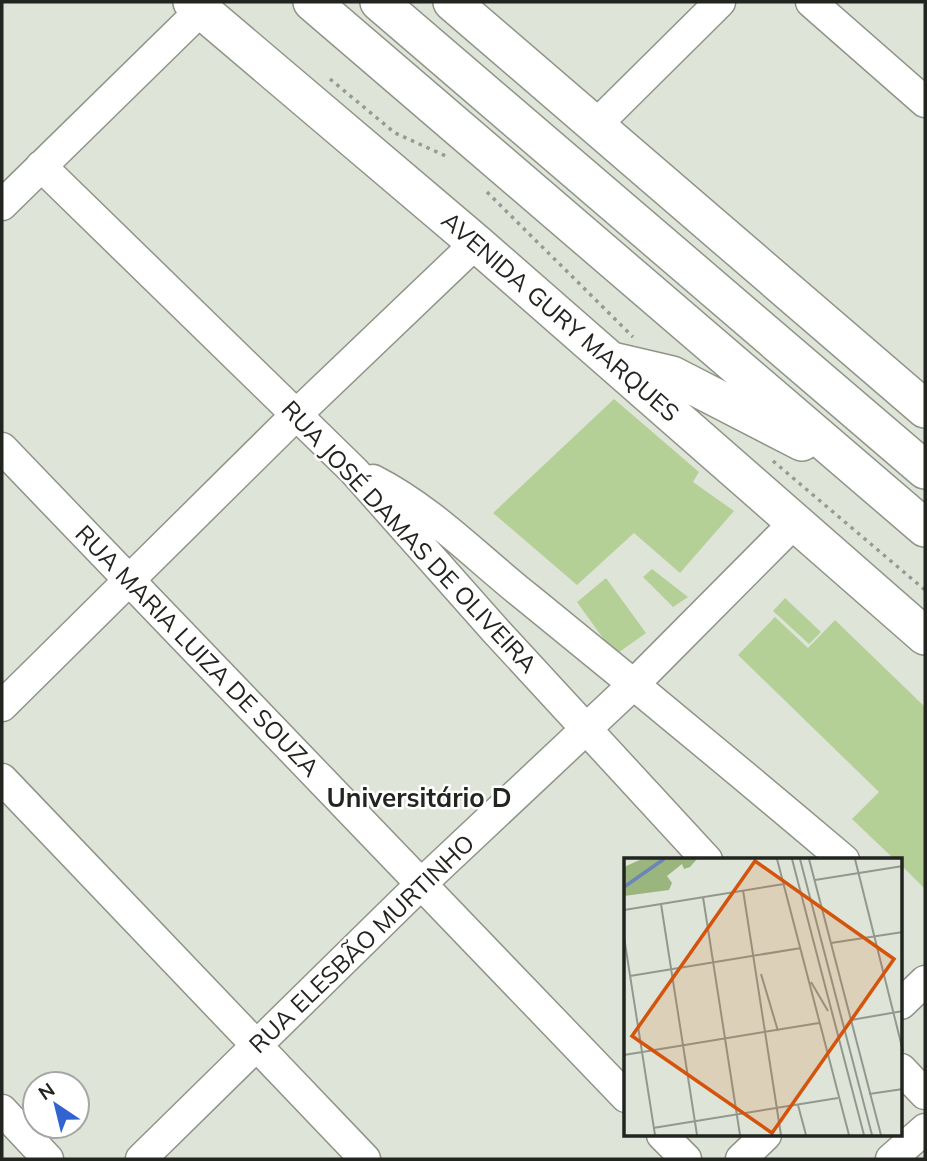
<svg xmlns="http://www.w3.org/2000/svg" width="927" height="1161" viewBox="0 0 927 1161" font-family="Mulish,sans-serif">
	<rect width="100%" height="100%" fill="#dee5d8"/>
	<!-- building -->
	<path fill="#b4d096" d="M 614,399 L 699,472 L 693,482 L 734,511 L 680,573 L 634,533 L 577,585 L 493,513 Z
		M 652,569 L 688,597 L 673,607 L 643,577 Z
		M 606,578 L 646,633 L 615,655 L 577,602 Z
		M 785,598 L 821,632 L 809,644 L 773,611 Z
		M 775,617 L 808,648 L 835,620 L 925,707 L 925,889 L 901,865 L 901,860 L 895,860 L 852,819 L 879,792 L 738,655 Z"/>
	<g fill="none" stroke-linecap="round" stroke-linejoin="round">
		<defs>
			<path id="minor" d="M 811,2 L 925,102
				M 597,124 L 720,2
				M 41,166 L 354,471 L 495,630 L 707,860
				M 2,205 L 201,10
				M 2,448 L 626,1097
				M 373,480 C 432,510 477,558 529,599 C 635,685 740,772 844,860
				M 2,706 L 297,414 L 476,243
				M 2,779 L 365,1159
				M 901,1004 L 925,981
				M 901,1069 L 925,1094
				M 2,1110 L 48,1159
				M 662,1135 L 686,1159
				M 141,1159 L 421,884 L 635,683 L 794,523
				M 741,1159 L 766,1135
				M 891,1159 L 925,1129"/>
			<path id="major" d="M 192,2 L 476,243 L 925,636
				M 312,2 L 925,528
				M 379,2 L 925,470
				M 452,2 L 925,409
				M 612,361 L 672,375 L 802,442"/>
		</defs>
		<!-- minor casing -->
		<use href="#minor" stroke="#8e9588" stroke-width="33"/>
		<!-- major casing -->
		<use href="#major" stroke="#8e9588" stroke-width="40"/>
		<!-- path -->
		<path stroke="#969b91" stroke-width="3.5" stroke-dasharray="3.5 5" stroke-linecap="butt" d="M 330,79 L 395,133 L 448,157
			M 487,192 L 633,337
			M 773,461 L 925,590"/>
		<!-- minor -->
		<use href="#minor" stroke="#fff" stroke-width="30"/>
		<!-- major -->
		<use href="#major" stroke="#fff" stroke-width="37"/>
	</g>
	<g text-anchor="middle" stroke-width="5" stroke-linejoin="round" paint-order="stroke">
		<!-- street labels -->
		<g font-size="24" fill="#21241f" stroke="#fff">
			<text transform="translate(560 317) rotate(41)" y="8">AVENIDA GURY MARQUES</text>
			<text transform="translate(409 537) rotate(47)" y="8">RUA JOSÉ DAMAS DE OLIVEIRA</text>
			<text transform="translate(197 651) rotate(46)" y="8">RUA MARIA LUIZA DE SOUZA</text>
			<text transform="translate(362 944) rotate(-44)" y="8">RUA ELESBÃO MURTINHO</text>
		</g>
		<!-- neighbourhood labels -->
		<g font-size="26" font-weight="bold" fill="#21241f" stroke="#fff">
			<text x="419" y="807">Universitário D</text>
		</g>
	</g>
	<!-- overview -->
	<g transform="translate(624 858)">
		<rect width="278" height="278" fill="#dee5d8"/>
		<path d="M 18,1 L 73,1 L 66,9 L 60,11 L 58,6 L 43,18 L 48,25 L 45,32 L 0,38 L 0,9 Z" fill="#9ab57d"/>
		<path fill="none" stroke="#6b85b8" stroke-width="3.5" d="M 0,29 L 40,1"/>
		<path fill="none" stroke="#92988e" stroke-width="2" d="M 153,1 L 225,277M 168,1 L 240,277M 176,1 L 248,277M 185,1 L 257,277M 231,1 L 279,193M 191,22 L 279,8M 119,32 L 157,277M 79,39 L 116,277M 37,46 L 73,277M 0,52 L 160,26M 0,79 L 31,277M 207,85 L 279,74M 137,116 L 154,173M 6,118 L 177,90M 187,124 L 204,153M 227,162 L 279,153M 0,197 L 195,165M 245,236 L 279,231M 174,247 L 182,277M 29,270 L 214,240"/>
		<path fill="#d4540e" fill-opacity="0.15" stroke="#d4540e" stroke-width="3.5" d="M 131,3 L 270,101 L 148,275 L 8,178 Z"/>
		<rect width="278" height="278" fill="none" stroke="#21241f" stroke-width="3.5"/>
	</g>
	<!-- border -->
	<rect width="927" height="1161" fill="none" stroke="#21241f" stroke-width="7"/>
	<!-- north arrow -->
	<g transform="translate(56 1105) rotate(325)"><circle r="33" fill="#ffffff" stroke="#a6a7a5" stroke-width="2"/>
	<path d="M0-5L12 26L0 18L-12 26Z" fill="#3163d2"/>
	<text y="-10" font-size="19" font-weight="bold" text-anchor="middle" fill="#21241f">N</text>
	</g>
</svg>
